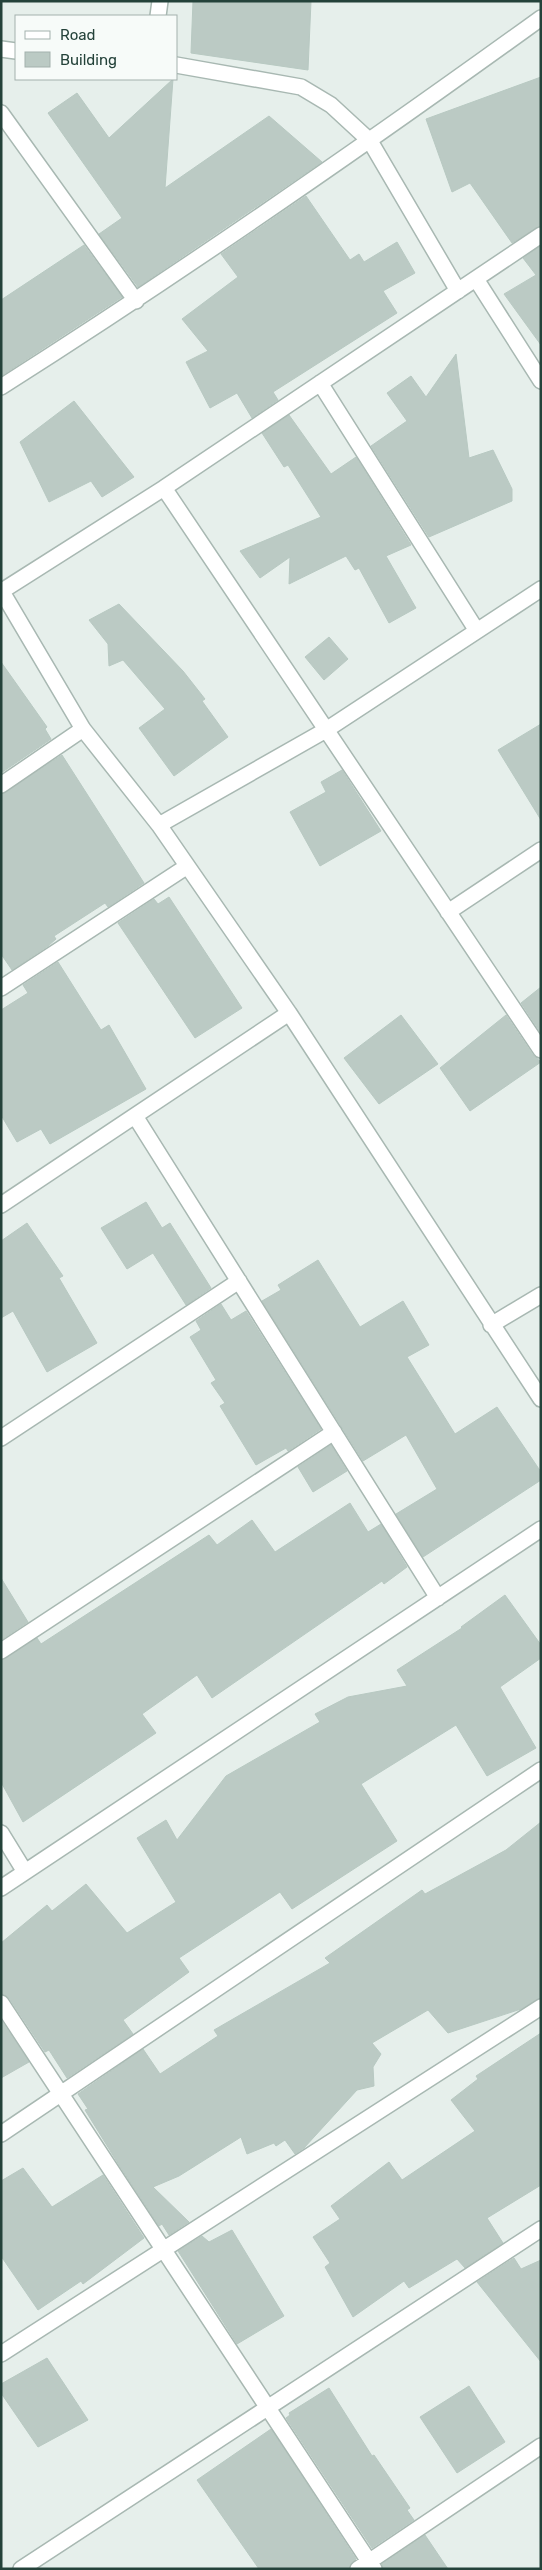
<svg xmlns="http://www.w3.org/2000/svg" width="542" height="2570" viewBox="0 0 542 2570" font-family="Rubik,sans-serif">
	<rect width="100%" height="100%" fill="#e6efeb"/>
	<!-- building -->
	<path fill="#bbcac4" stroke="#b8c9c2" d="M 193,1 L 311,1 L 308,70 L 191,53 Z
		M 541,77 L 541,226 L 512,243 L 470,183 L 452,192 L 426,119 Z
		M 173,79 L 165,188 L 269,116 L 322,162 L 138,287 L 99,234 L 122,218 L 48,113 L 77,93 L 109,138 Z
		M 306,196 L 350,260 L 359,254 L 364,262 L 397,242 L 415,273 L 383,291 L 397,313 L 273,392 L 278,400 L 252,418 L 237,393 L 210,408 L 186,362 L 208,351 L 182,319 L 238,277 L 221,254 Z
		M 84,245 L 122,297 L 1,376 L 1,300 Z
		M 541,246 L 541,345 L 504,294 L 536,275 L 523,258 Z
		M 456,354 L 469,458 L 493,450 L 512,489 L 512,501 L 429,537 L 371,446 L 407,421 L 387,393 L 411,376 L 426,397 Z
		M 74,401 L 134,477 L 102,497 L 91,481 L 49,502 L 20,442 Z
		M 289,415 L 331,474 L 356,457 L 411,545 L 386,556 L 416,608 L 389,623 L 359,568 L 355,570 L 346,556 L 289,584 L 290,557 L 260,578 L 240,551 L 321,517 L 288,465 L 284,467 L 262,433 Z
		M 119,604 L 183,671 L 205,699 L 202,701 L 228,737 L 174,776 L 139,728 L 165,709 L 123,660 L 109,666 L 108,644 L 89,620 Z
		M 329,637 L 348,659 L 324,680 L 305,657 Z
		M 1,662 L 47,727 L 45,729 L 51,739 L 1,773 Z
		M 541,724 L 541,820 L 498,750 Z
		M 62,755 L 144,883 L 108,907 L 105,903 L 54,936 L 56,939 L 48,946 L 12,970 L 1,954 L 1,794 Z
		M 342,770 L 381,831 L 320,866 L 290,812 L 326,792 L 321,782 Z
		M 169,897 L 242,1008 L 195,1038 L 118,923 L 154,899 L 158,904 Z
		M 58,962 L 101,1030 L 109,1025 L 146,1089 L 50,1144 L 41,1129 L 17,1142 L 1,1115 L 1,1010 L 28,993 L 23,985 Z
		M 541,987 L 541,1033 L 521,1003 Z
		M 401,1015 L 438,1064 L 379,1104 L 344,1058 Z
		M 506,1015 L 533,1055 L 541,1062 L 470,1111 L 440,1068 Z
		M 146,1202 L 162,1228 L 170,1223 L 211,1288 L 186,1305 L 153,1253 L 127,1269 L 101,1228 Z
		M 27,1223 L 63,1276 L 59,1278 L 97,1343 L 47,1372 L 13,1311 L 1,1318 L 1,1241 Z
		M 318,1260 L 360,1327 L 403,1301 L 429,1345 L 407,1357 L 455,1434 L 497,1407 L 541,1472 L 541,1480 L 423,1557 L 396,1514 L 437,1489 L 406,1435 L 363,1461 L 262,1301 L 281,1290 L 278,1285 Z
		M 221,1304 L 231,1320 L 246,1311 L 321,1429 L 288,1451 L 286,1448 L 256,1465 L 220,1406 L 225,1403 L 211,1383 L 216,1380 L 190,1337 L 201,1330 L 196,1321 Z
		M 331,1445 L 347,1471 L 313,1492 L 298,1467 Z
		M 350,1503 L 368,1532 L 381,1524 L 407,1567 L 384,1584 L 382,1581 L 212,1698 L 197,1675 L 142,1714 L 156,1733 L 23,1822 L 1,1782 L 1,1660 L 37,1638 L 41,1644 L 209,1535 L 217,1545 L 252,1520 L 275,1552 Z
		M 1,1578 L 28,1622 L 1,1640 Z
		M 505,1595 L 541,1645 L 541,1658 L 500,1687 L 536,1748 L 487,1776 L 456,1725 L 361,1784 L 397,1841 L 292,1909 L 280,1892 L 179,1958 L 189,1972 L 123,2020 L 133,2034 L 67,2078 L 49,2050 L 45,2052 L 9,1998 L 1,1994 L 1,1943 L 47,1905 L 52,1911 L 86,1884 L 127,1933 L 176,1902 L 137,1838 L 166,1820 L 177,1840 L 226,1776 L 320,1722 L 315,1714 L 348,1697 L 407,1686 L 397,1670 L 462,1628 L 461,1627 Z
		M 541,1822 L 541,1998 L 521,2009 L 448,2033 L 428,2010 L 372,2043 L 381,2054 L 373,2067 L 374,2086 L 357,2090 L 304,2148 L 295,2154 L 285,2140 L 276,2146 L 274,2143 L 247,2154 L 241,2137 L 179,2176 L 153,2187 L 189,2222 L 169,2235 L 162,2224 L 159,2226 L 119,2165 L 85,2110 L 88,2109 L 78,2094 L 143,2049 L 160,2074 L 218,2036 L 214,2030 L 330,1963 L 325,1958 L 422,1890 L 425,1894 L 506,1850 Z
		M 1,2020 L 29,2062 L 1,2078 Z
		M 541,2033 L 541,2185 L 487,2218 L 503,2243 L 465,2268 L 457,2259 L 409,2288 L 404,2281 L 353,2317 L 325,2267 L 330,2263 L 313,2237 L 340,2219 L 331,2206 L 389,2162 L 402,2180 L 475,2131 L 451,2100 L 478,2079 L 476,2076 Z
		M 23,2168 L 52,2207 L 103,2175 L 144,2238 L 83,2284 L 81,2281 L 38,2310 L 1,2256 L 1,2181 Z
		M 232,2230 L 284,2316 L 237,2344 L 178,2251 L 202,2236 L 209,2242 Z
		M 514,2258 L 521,2269 L 541,2260 L 541,2362 L 477,2282 Z
		M 47,2358 L 88,2420 L 38,2447 L 1,2393 L 1,2384 Z
		M 469,2386 L 505,2442 L 457,2473 L 420,2417 Z
		M 329,2388 L 372,2456 L 374,2455 L 410,2508 L 407,2510 L 414,2520 L 372,2548 L 286,2418 L 290,2415 L 289,2413 Z
		M 271,2429 L 356,2559 L 349,2569 L 259,2569 L 197,2480 Z
		M 425,2535 L 448,2569 L 383,2569 L 382,2564 Z"/>
	<g fill="none" stroke-linecap="round" stroke-linejoin="round">
		<defs>
			<path id="minor" d="M 158,16 L 160,1
				M 1,49 L 16,51
				M 176,65 L 301,87 L 331,105 L 370,141 L 458,291
				M 1,113 L 136,301
				M 476,279 L 541,381
				M 320,383 L 477,631
				M 1,387 C 185,270 364,146 541,18
				M 164,488 L 541,1050
				M 1,590 L 83,729 L 159,825 L 289,1013 L 541,1399
				M 2,591 L 164,488 L 541,235
				M 1,785 L 83,729
				M 159,825 L 326,730 L 541,589
				M 448,912 L 541,850
				M 1,988 L 186,867
				M 135,1116 L 438,1598
				M 1,1205 L 289,1013
				M 491,1325 L 541,1295
				M 1,1438 L 239,1281
				M 1,1651 L 334,1432
				M 1,1833 L 25,1872
				M 1,1888 L 541,1529
				M 1,2003 L 374,2569
				M 1,2134 L 541,1770
				M 1,2354 L 541,2007
				M 21,2569 L 541,2229
				M 358,2569 L 541,2446"/>
		</defs>
		<!-- minor casing -->
		<use href="#minor" stroke="#a8b8b2" stroke-width="18"/>
		<!-- minor -->
		<use href="#minor" stroke="#fff" stroke-width="15"/>
	</g>
	<!-- border -->
	<rect width="542" height="2570" fill="none" stroke="#24423a" stroke-width="5"/>
	<!-- legend -->
	<rect x="15" y="15" width="162" height="65" fill="#f7fbf9" stroke="#a3b1ad"/>
	<rect x="25" y="31" width="25" height="8" fill="#ffffff" stroke="#a3b1ad"/>
	<text x="60" y="40" font-size="15" fill="#24423a">Road</text>
	<rect x="25" y="52" width="25" height="15" fill="#bbcac4" stroke="#a3b1ad"/>
	<text x="60" y="65" font-size="15" fill="#24423a">Building</text>
</svg>
